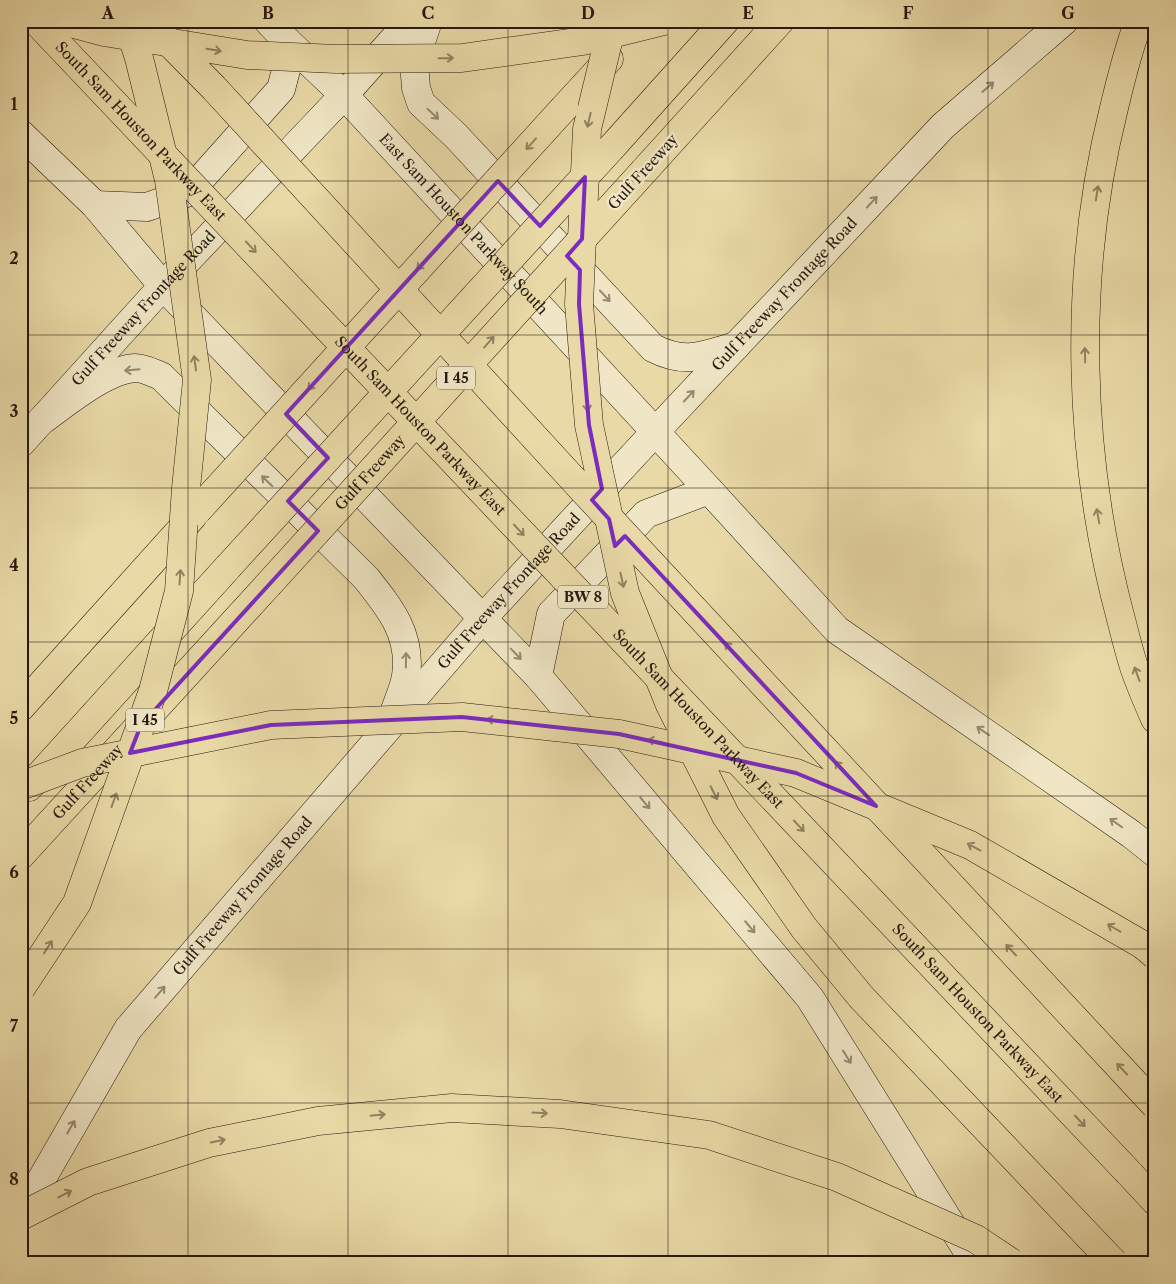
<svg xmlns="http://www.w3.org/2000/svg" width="1176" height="1284" viewBox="0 0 1176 1284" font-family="'Libre Caslon Text',serif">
	<rect width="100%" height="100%" fill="#e8d9a6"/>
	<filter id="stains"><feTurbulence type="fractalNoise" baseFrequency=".004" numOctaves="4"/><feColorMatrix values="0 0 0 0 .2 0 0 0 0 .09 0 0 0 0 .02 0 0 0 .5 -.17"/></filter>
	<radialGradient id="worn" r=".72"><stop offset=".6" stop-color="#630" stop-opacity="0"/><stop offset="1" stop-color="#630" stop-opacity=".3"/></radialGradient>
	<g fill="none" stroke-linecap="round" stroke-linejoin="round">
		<!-- stream -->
		<path stroke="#6d7772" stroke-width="7" d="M 450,1263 L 466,1261 L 581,1261 L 625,1263"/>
		<defs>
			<g id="secondary">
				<path id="s1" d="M 268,21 L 288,42 L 344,95 L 709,490 L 837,630 L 1131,834 L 1155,853"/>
				<path d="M 428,21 L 414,63 L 416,88 L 421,103 L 456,136 L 653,348 C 686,365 703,355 736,346"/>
				<path d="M 21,134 L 95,205 L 163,286 L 538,676 L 810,998 L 975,1263"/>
				<path d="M 95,205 L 147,207 L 189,192 L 281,89 L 287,66 L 288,42"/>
				<path d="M 41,421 C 65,404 105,370 135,368 C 144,368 153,373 161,376 L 366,578 C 390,608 412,635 406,676 C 404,688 398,701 394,713"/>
				<path id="s2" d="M 21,443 L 163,286 L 344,95 L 410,21"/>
				<path d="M 538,676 L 551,614 L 646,514 L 709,490"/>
				<path id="s3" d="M 21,1215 L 128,1029 L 482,619 L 655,432 L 943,126 L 1064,21"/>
			</g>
			<g id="highway">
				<path d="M 1139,21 C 1128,49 1121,79 1114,108 C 1072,275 1077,458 1122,623 C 1126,639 1130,655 1135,670 C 1141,687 1148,703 1155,719"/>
				<path d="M 564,108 L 609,59"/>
				<path d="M 612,147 L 725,21"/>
				<path d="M 644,171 L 780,21"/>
				<path d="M 21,707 L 193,516"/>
				<path d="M 29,787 L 228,567"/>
				<path id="s4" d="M 21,855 L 268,585"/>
				<path d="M 1129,1173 L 1155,1201"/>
			</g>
		</defs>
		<!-- secondary casing -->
		<use href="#secondary" stroke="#261810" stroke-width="29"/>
		<!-- highway casing -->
		<use href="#highway" stroke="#261810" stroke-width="29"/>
		<!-- secondary -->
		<use href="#secondary" stroke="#f0e6c5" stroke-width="28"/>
		<!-- highway -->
		<use href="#highway" stroke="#e8d9a6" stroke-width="28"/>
		<defs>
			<g id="highway-bridge">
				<path id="s5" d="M 36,21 L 1129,1173"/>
				<path d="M 63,21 L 104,32 L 247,55 L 336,59 L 462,58 L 583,41 L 664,21"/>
				<path d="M 148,21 L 214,88 L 582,489 L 1155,1105"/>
				<path d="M 613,21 L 587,129 L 579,304 L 589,425 L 625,593 L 670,705 L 726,816 L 804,928 L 862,998 L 1114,1263"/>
				<path d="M 197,511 L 564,108"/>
				<path d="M 228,567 L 612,147"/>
				<path id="s6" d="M 268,585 L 644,171"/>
				<path d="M 21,786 L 82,763 L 271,725 L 462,717 L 619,734 L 796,773 L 970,845 L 1143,945 L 1155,955"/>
				<path d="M 21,988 L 77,903 L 153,691 L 179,591 L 186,488 L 197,380 L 169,180 L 139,58 L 127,21"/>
				<path d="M 21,1216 L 88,1182 L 209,1143 L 318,1121 L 452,1108 L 560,1114 L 709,1135 L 837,1177 L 976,1239 L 1012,1263"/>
			</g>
		</defs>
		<!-- highway-bridge casing -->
		<use href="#highway-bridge" stroke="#261810" stroke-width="29" stroke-linecap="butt"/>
		<!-- highway-bridge -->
		<use href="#highway-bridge" stroke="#e8d9a6" stroke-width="28"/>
	</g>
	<!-- one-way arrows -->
	<defs><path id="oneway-shaft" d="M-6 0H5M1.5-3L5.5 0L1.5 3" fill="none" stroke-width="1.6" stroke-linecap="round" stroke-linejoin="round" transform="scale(1.25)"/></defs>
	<g stroke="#918262">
		<use href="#oneway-shaft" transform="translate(214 50) rotate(9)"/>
		<use href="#oneway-shaft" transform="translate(446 58) rotate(-1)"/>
		<use href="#oneway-shaft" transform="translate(589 120) rotate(103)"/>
		<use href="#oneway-shaft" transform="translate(531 144) rotate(132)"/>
		<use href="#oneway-shaft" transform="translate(1097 193) rotate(-81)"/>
		<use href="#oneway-shaft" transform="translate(251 247) rotate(47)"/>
		<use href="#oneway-shaft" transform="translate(422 264) rotate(132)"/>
		<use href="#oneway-shaft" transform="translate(489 342) rotate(-48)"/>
		<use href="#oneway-shaft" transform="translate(1085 355) rotate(-91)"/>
		<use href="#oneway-shaft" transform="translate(195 363) rotate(-98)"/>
		<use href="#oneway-shaft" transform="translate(313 384) rotate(132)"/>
		<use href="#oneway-shaft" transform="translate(587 404) rotate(85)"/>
		<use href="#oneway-shaft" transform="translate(1098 516) rotate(-100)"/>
		<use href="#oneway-shaft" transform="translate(519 530) rotate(47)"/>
		<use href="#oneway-shaft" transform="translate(180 577) rotate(-86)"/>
		<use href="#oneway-shaft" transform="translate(622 580) rotate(78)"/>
		<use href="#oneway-shaft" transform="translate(730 648) rotate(-133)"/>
		<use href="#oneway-shaft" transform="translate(1137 674) rotate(-110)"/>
		<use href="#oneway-shaft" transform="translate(494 720) rotate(-174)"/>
		<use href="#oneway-shaft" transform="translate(655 741) rotate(-168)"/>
		<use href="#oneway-shaft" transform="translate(840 767) rotate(-133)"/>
		<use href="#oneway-shaft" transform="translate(714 793) rotate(63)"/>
		<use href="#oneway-shaft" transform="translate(114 800) rotate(-70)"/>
		<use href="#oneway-shaft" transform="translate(799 826) rotate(47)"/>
		<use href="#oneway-shaft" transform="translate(974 847) rotate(-152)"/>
		<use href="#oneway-shaft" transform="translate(1114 928) rotate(-150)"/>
		<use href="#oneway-shaft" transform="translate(48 947) rotate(-57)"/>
		<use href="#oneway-shaft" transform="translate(1011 950) rotate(-133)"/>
		<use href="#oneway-shaft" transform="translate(1122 1069) rotate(-133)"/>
		<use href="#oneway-shaft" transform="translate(540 1113) rotate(3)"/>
		<use href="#oneway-shaft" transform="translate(378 1115) rotate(-6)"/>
		<use href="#oneway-shaft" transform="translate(1080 1121) rotate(47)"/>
		<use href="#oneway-shaft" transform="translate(218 1141) rotate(-11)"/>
		<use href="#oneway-shaft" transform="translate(65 1194) rotate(-27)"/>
	</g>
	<g stroke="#958974">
		<use href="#oneway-shaft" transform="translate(988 87) rotate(-41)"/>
		<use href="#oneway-shaft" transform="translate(433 114) rotate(43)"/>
		<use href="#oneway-shaft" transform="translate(872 202) rotate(-47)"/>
		<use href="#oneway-shaft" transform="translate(605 296) rotate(47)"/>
		<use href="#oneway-shaft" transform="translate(132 370) rotate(175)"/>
		<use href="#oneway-shaft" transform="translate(689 396) rotate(-47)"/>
		<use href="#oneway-shaft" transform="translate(267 481) rotate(-136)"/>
		<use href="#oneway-shaft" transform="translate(516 654) rotate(46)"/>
		<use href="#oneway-shaft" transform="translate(406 660) rotate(-89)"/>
		<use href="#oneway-shaft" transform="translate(983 731) rotate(-145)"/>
		<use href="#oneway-shaft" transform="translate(645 803) rotate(50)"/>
		<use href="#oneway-shaft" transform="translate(1116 823) rotate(-145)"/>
		<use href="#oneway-shaft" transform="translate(750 927) rotate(50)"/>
		<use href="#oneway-shaft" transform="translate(160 992) rotate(-49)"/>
		<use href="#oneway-shaft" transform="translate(847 1057) rotate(58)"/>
		<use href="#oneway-shaft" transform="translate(71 1127) rotate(-60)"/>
	</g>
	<!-- marked area -->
	<path fill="none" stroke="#7b2cbf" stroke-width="4" stroke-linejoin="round" d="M 585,177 L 582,239 L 567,256 L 580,270 L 579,304 L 589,425 L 602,489 L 592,500 L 609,519 L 615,546 L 625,536 L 876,806 L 796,773 L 619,734 L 462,717 L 271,725 L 130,753 L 141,725 L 318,531 L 288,501 L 328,458 L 286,414 L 498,181 L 540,226 Z"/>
	<!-- grid -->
	<path fill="none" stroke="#261810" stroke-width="1" stroke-opacity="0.55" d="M 188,21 L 188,1263M 348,21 L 348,1263M 508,21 L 508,1263M 668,21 L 668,1263M 828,21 L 828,1263M 988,21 L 988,1263M 21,181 L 1155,181M 21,335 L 1155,335M 21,488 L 1155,488M 21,642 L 1155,642M 21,796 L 1155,796M 21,949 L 1155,949M 21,1103 L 1155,1103"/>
	<g text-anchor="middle" stroke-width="5" stroke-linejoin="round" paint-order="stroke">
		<!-- shield labels -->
		<g fill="#f0e6c5" stroke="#635646" stroke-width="1">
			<rect x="437" y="366.5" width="38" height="23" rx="4"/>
			<rect x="558" y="585.5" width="50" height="23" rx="4"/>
			<rect x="126" y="708.5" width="38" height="23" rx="4"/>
		</g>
		<g font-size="14" font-weight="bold" fill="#261810">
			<text x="456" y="383">I 45</text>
			<text x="583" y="602">BW 8</text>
			<text x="145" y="725">I 45</text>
		</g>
		<!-- street labels -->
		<g font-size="15" fill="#261810" stroke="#f0e6c5">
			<text dy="5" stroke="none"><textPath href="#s5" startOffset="152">South Sam Houston Parkway East</textPath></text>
			<text transform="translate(643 172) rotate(-48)" y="5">Gulf Freeway</text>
			<text dy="5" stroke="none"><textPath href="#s1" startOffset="282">East Sam Houston Parkway South</textPath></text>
			<text dy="5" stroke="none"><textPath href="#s3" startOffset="1200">Gulf Freeway Frontage Road</textPath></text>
			<text dy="5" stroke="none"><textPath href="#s2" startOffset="182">Gulf Freeway Frontage Road</textPath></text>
			<text dy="5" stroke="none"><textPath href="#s5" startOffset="558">South Sam Houston Parkway East</textPath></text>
			<text dy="5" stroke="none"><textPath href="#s6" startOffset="152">Gulf Freeway</textPath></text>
			<text dy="5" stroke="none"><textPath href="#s3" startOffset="795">Gulf Freeway Frontage Road</textPath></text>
			<text dy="5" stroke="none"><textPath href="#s5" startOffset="962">South Sam Houston Parkway East</textPath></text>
			<text dy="5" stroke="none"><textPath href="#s4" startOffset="99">Gulf Freeway</textPath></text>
			<text dy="5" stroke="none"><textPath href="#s3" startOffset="390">Gulf Freeway Frontage Road</textPath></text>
			<text dy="5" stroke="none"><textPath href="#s5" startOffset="1368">South Sam Houston Parkway East</textPath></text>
		</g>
	</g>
	<!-- margin -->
	<rect width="1176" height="1284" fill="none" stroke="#e8d9a6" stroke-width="55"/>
	<rect x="28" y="28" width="1120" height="1228" fill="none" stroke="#261810" stroke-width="2"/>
	<g font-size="16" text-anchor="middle" font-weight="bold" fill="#261810">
		<text x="108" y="19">A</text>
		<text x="268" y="19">B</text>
		<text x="428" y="19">C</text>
		<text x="588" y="19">D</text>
		<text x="748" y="19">E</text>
		<text x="908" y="19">F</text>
		<text x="1068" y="19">G</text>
		<text x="14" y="110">1</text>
		<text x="14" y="264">2</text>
		<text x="14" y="417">3</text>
		<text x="14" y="571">4</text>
		<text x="14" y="724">5</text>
		<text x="14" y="878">6</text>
		<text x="14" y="1032">7</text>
		<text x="14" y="1185">8</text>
	</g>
	<rect width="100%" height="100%" filter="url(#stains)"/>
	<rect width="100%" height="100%" fill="url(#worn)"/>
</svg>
